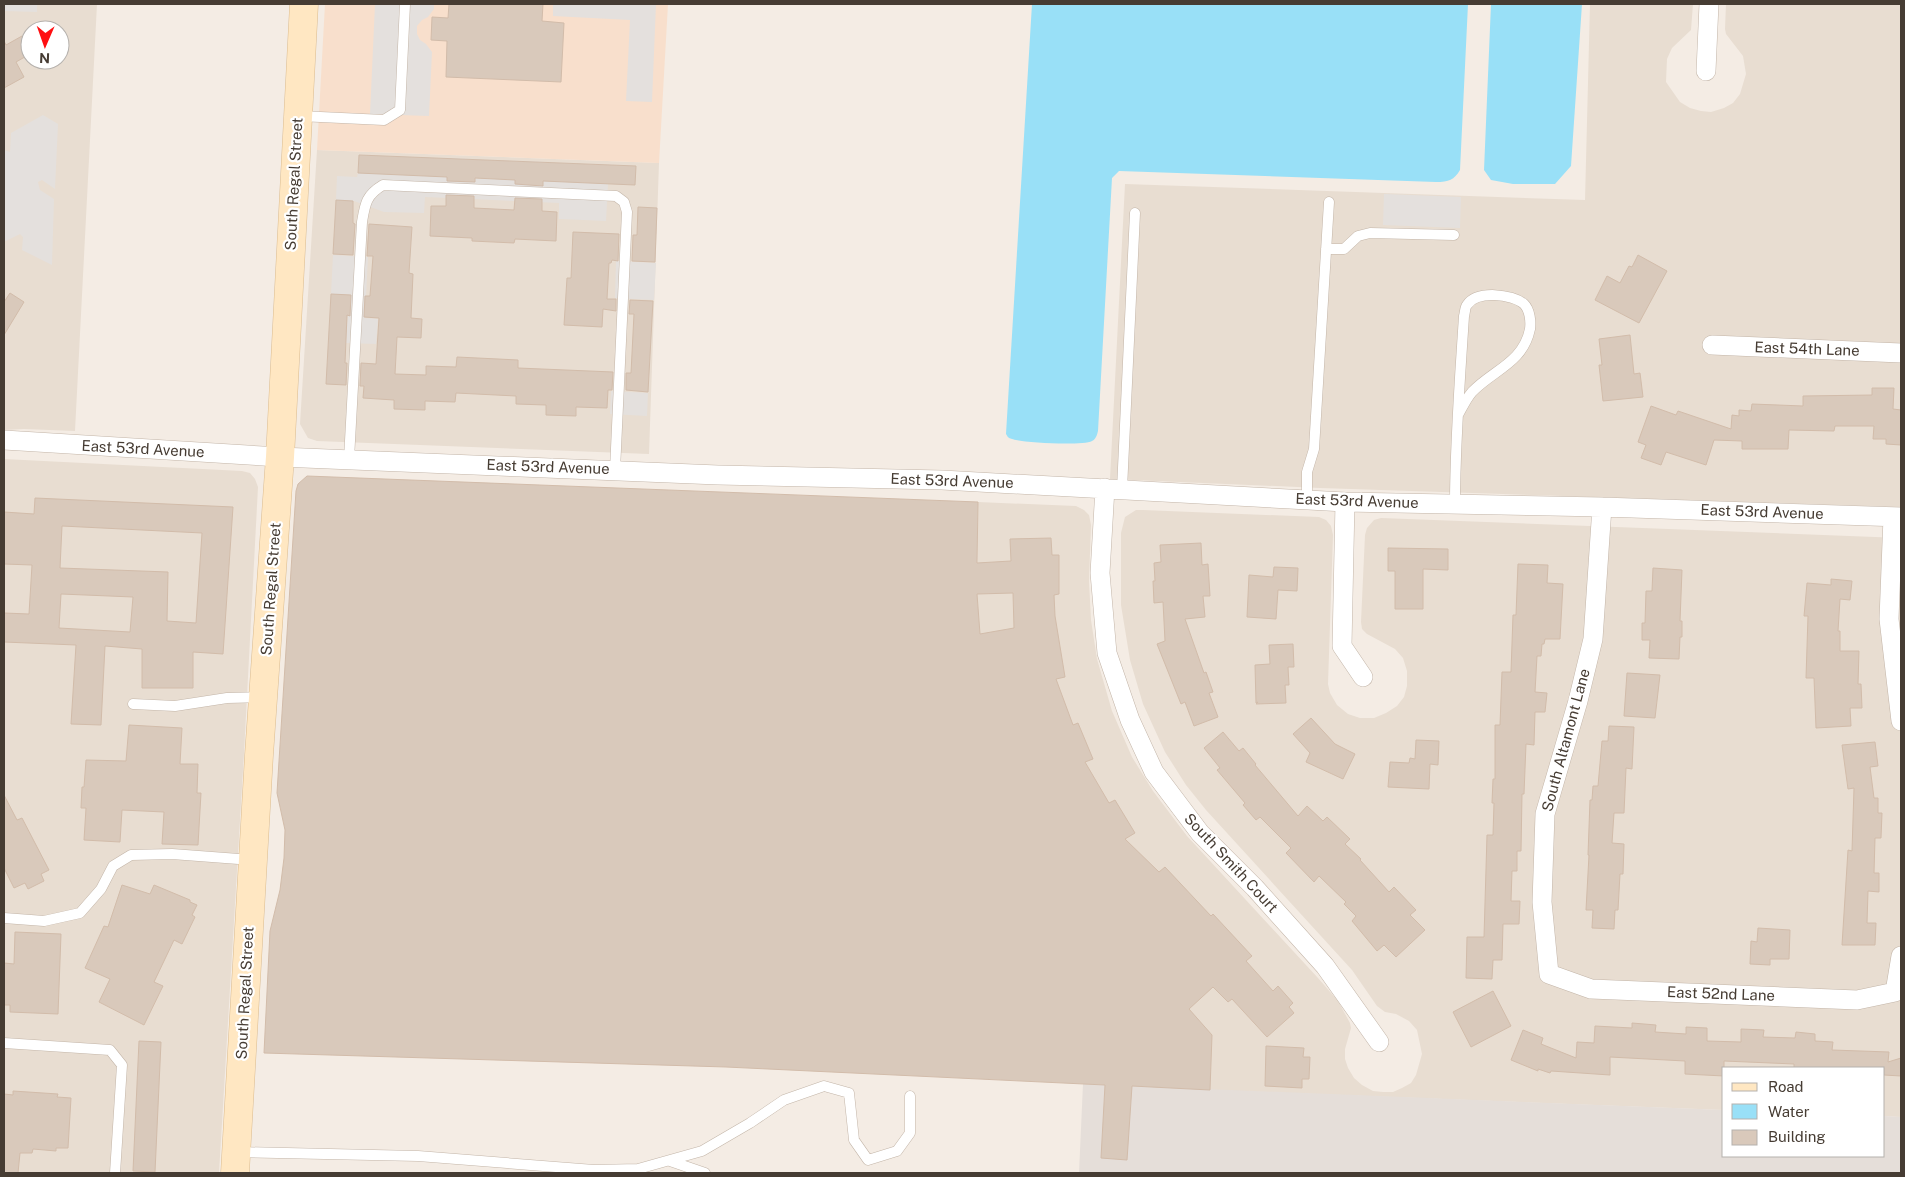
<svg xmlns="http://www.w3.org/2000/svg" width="1905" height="1177" viewBox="0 0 1905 1177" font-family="'Public Sans',sans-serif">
	<rect width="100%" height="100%" fill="#f4ece4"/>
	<!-- residential -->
	<path fill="#e8ddd1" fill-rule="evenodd" d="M 4,4 L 97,4 L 75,431 L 24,429 L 4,430 ZM 30,30 L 60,30 L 60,60 L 30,60 Z
		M 1590,4 L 1693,4 L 1691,30 L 1672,48 L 1667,59 L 1666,82 L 1680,102 L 1690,108 L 1701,111 L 1711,112 L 1724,108 L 1733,103 L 1740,94 L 1746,74 L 1743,56 L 1726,34 L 1725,29 L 1726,4 L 1901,4 L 1901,507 L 1320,488 L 1110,479 L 1125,184 L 1585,200 Z
		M 317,150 L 659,163 L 649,454 L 317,441 L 308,438 L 300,424 Z
		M 4,459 L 242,471 L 250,473 L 255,479 L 258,487 L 244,753 L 219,1173 L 4,1173 Z
		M 978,502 L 1076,506 L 1084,510 L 1089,515 L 1091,525 L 1089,581 L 1091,620 L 1097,659 L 1112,711 L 1132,757 L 1153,791 L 1187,836 L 1318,978 L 1338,1001 L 1350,1023 L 1351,1028 L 1345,1049 L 1345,1059 L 1348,1068 L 1354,1078 L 1362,1085 L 1373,1091 L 1383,1092 L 1393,1092 L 1402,1088 L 1411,1083 L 1416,1075 L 1422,1054 L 1417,1030 L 1409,1021 L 1396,1014 L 1385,1012 L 1377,1006 L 1352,970 L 1206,810 L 1186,785 L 1165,752 L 1143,704 L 1130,660 L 1121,605 L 1121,533 L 1125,517 L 1136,510 L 1143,510 L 1319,517 L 1326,520 L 1331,526 L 1333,535 L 1328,684 L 1330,693 L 1337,705 L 1348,714 L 1360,718 L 1374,718 L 1386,713 L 1397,706 L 1404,697 L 1407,686 L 1407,671 L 1403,658 L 1395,649 L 1367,634 L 1362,629 L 1361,622 L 1365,535 L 1367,528 L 1374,520 L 1381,518 L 1901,538 L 1901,1117 L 1884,1116 L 1884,1068 L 1724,1068 L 1724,1110 L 1210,1090 L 1081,890 L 981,656 L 977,600 Z"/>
	<!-- commercial -->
	<path fill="#f8dfcc" d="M 325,4 L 668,4 L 659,163 L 317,150 Z"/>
	<!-- industrial -->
	<path fill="#e5ded9" d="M 1083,1084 L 1724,1110 L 1724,1156 L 1884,1156 L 1884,1116 L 1901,1117 L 1901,1173 L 1079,1173 Z"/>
	<!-- parking -->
	<path fill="#e4e0dd" d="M 4,4 L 37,4 L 37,12 L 4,11 Z
		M 375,4 L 434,4 L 434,9 L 428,17 L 422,20 L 417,26 L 417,34 L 420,40 L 426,44 L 432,52 L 429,116 L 370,114 Z
		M 553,4 L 656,4 L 652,102 L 626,101 L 630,20 L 553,16 Z
		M 43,115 L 58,124 L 55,189 L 42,180 L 38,182 L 40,190 L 54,199 L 52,265 L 22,250 L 23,237 L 20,234 L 6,241 L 4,240 L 4,150 L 10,152 L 11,133 Z
		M 450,158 L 468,159 L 467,178 L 520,180 L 521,161 L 546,162 L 546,181 L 608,184 L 606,221 L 559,219 L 559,203 L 425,197 L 424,213 L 384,212 L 354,201 L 336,200 L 337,176 L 357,177 L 358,173 L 449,177 Z
		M 1384,194 L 1461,197 L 1460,228 L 1383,225 Z
		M 333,255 L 368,257 L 365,318 L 378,319 L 376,344 L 346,343 L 349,295 L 331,294 Z
		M 616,261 L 656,263 L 654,300 L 615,298 Z
		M 611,391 L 648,393 L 647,416 L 610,414 Z"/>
	<!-- water -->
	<path fill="#99e0f7" d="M 1032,4 L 1468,4 L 1460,170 C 1454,180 1449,182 1436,182 L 1119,171 L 1112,178 L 1098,431 C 1097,435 1096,439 1092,441 C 1083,446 1022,443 1012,439 C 1008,438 1008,437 1006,434 Z
		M 1491,4 L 1582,4 L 1571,166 L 1555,184 L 1513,184 L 1491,180 L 1484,170 Z"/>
	<!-- building -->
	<path fill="#d9c9bb" stroke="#d2bcaa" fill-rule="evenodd" d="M 449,4 L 543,4 L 542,21 L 564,23 L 561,82 L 446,77 L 447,41 L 431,40 L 432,17 L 448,18 Z
		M 22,36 L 30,50 L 30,54 L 16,62 L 24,77 L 4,88 L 4,41 L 6,45 Z
		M 359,155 L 636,166 L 635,185 L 543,181 L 543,186 L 515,184 L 515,180 L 475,178 L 475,182 L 447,181 L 447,177 L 358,173 Z
		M 446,195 L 474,196 L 474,208 L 514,210 L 515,198 L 542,199 L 542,211 L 557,212 L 556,241 L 515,239 L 514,243 L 472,241 L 472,238 L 430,236 L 431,206 L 446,206 Z
		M 336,200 L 353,201 L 353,223 L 355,224 L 353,255 L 333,254 Z
		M 638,207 L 657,208 L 655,262 L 632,261 L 633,235 L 637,235 Z
		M 369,224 L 412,227 L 409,273 L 413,274 L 411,318 L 422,319 L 421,338 L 397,337 L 395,374 L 426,375 L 426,366 L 456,367 L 457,357 L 518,360 L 518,368 L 613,372 L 612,390 L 608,390 L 607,408 L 576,407 L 576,416 L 546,415 L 546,405 L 516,404 L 516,396 L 456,393 L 455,402 L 425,401 L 425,410 L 394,409 L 394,400 L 363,398 L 364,386 L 360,386 L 361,363 L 376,364 L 379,318 L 364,317 L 365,296 L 370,296 L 373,256 L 367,256 Z
		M 573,232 L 619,234 L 618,261 L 612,260 L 611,263 L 609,263 L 607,299 L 616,299 L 616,311 L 603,309 L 602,327 L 564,325 L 567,278 L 571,278 Z
		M 1638,255 L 1667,271 L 1639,323 L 1595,300 L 1607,276 L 1620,283 L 1629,266 L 1632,267 Z
		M 10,293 L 24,302 L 4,335 L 4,302 Z
		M 331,294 L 351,295 L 350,316 L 347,315 L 345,363 L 347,363 L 346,385 L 326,384 Z
		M 630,300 L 653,301 L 648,392 L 626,390 L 626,373 L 631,373 L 634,314 L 629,314 Z
		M 1630,335 L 1634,374 L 1640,373 L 1643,397 L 1603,401 L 1599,365 L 1602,365 L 1599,339 Z
		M 1872,388 L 1894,388 L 1893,409 L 1901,410 L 1901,445 L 1886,444 L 1886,439 L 1873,439 L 1874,426 L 1835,426 L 1834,431 L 1789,430 L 1788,449 L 1742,449 L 1742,441 L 1714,440 L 1706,465 L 1666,452 L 1661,465 L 1641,458 L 1646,445 L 1638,442 L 1651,406 L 1676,415 L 1678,411 L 1731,429 L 1732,415 L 1739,416 L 1739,410 L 1751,411 L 1752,404 L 1803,406 L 1803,396 L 1872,395 Z
		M 307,476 L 978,502 L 977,563 L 1011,561 L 1010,539 L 1051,538 L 1052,555 L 1059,555 L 1059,594 L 1054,595 L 1055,616 L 1065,677 L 1056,679 L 1073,725 L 1078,723 L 1093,759 L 1085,762 L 1109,803 L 1115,800 L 1135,833 L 1125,839 L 1159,872 L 1165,867 L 1211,916 L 1213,914 L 1252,956 L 1246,961 L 1273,991 L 1278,986 L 1293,1003 L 1289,1007 L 1294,1013 L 1267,1037 L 1232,999 L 1228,1002 L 1213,987 L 1189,1009 L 1212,1035 L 1210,1090 L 1132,1086 L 1127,1160 L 1101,1158 L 1105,1085 L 726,1067 L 264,1053 L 270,931 L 280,890 L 284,858 L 285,830 L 277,793 L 296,491 L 298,484 ZM 1013,593 L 1014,628 L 980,634 L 977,594 Z
		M 35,498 L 233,507 L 223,654 L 193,652 L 193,688 L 142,688 L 142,649 L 105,646 L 101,725 L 71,724 L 76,645 L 4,642 L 4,613 L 29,614 L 32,565 L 4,564 L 4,512 L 34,514 ZM 62,526 L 202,533 L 196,623 L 167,621 L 168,572 L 60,568 ZM 61,594 L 133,597 L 130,632 L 59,628 Z
		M 1201,543 L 1202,565 L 1208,564 L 1210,596 L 1203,596 L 1205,617 L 1185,619 L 1204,673 L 1206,672 L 1213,692 L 1209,693 L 1218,717 L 1194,726 L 1185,702 L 1181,704 L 1157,644 L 1165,641 L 1163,602 L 1154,603 L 1153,581 L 1155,581 L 1154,563 L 1161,562 L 1160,545 Z
		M 1388,548 L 1448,549 L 1448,570 L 1423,569 L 1423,609 L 1395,609 L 1395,571 L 1388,571 Z
		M 1518,564 L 1548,565 L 1547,583 L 1563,584 L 1560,639 L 1545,639 L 1544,644 L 1542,644 L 1541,656 L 1537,656 L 1535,692 L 1547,693 L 1545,712 L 1535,712 L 1534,745 L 1526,744 L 1524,794 L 1522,794 L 1521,851 L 1517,851 L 1517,871 L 1512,871 L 1511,901 L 1520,901 L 1519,924 L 1503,924 L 1502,960 L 1493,960 L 1492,979 L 1466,978 L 1467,937 L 1484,937 L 1487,835 L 1493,835 L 1494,803 L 1492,803 L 1493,779 L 1495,779 L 1495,725 L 1500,725 L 1502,672 L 1511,672 L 1513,615 L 1516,615 Z
		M 1274,567 L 1298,568 L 1297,591 L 1278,590 L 1276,619 L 1247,617 L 1249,575 L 1273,577 Z
		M 1653,568 L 1682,570 L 1680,621 L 1682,621 L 1682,637 L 1680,637 L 1679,659 L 1649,658 L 1650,640 L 1642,640 L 1642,623 L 1645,623 L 1646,591 L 1652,591 Z
		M 1831,579 L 1852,581 L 1850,600 L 1840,599 L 1838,631 L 1840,631 L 1840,651 L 1859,651 L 1858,684 L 1861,684 L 1862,708 L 1850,708 L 1851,726 L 1816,728 L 1814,678 L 1806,678 L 1808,616 L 1804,616 L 1807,583 L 1831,585 Z
		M 1293,644 L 1294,667 L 1288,667 L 1289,685 L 1285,685 L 1286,703 L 1256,704 L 1258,702 L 1256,703 L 1255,665 L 1270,664 L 1269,645 Z
		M 1627,673 L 1660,675 L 1655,718 L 1624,716 Z
		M 1311,718 L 1335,744 L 1355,754 L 1343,779 L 1306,762 L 1310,753 L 1293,734 Z
		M 129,725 L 182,728 L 180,764 L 198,764 L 197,793 L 201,793 L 198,845 L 162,844 L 164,812 L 122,810 L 120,842 L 84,840 L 86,808 L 81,808 L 82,787 L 84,787 L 86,760 L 126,761 Z
		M 1609,726 L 1634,727 L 1632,769 L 1626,768 L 1624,813 L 1614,813 L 1612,843 L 1624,844 L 1623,874 L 1620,874 L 1618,910 L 1615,910 L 1614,929 L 1592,928 L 1593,910 L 1586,910 L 1589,855 L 1588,855 L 1590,800 L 1592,800 L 1593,786 L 1598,786 L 1602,741 L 1608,741 Z
		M 1223,732 L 1239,751 L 1243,748 L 1256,764 L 1255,765 L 1298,816 L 1307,806 L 1323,821 L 1327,817 L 1350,839 L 1345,844 L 1361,859 L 1360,860 L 1389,892 L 1394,887 L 1416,910 L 1410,915 L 1425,930 L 1396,957 L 1384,945 L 1377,951 L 1352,921 L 1356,916 L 1344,904 L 1346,902 L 1319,876 L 1314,882 L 1286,853 L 1291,848 L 1260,817 L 1256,820 L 1243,805 L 1245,803 L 1217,770 L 1220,768 L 1204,748 Z
		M 1416,740 L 1439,741 L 1438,765 L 1430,764 L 1429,789 L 1388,787 L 1390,762 L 1409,763 L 1410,758 L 1415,759 Z
		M 1875,742 L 1878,766 L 1870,767 L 1874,798 L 1878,798 L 1878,813 L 1882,813 L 1881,838 L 1875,838 L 1874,873 L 1879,873 L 1879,892 L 1868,891 L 1867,923 L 1876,923 L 1875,945 L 1842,945 L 1848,850 L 1852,851 L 1854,788 L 1848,789 L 1842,745 Z
		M 4,795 L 17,820 L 22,818 L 49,870 L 41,874 L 44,881 L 28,889 L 25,883 L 14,888 L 4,868 Z
		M 122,885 L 150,894 L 154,885 L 190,900 L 190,902 L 197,905 L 192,915 L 195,917 L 182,944 L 174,940 L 154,982 L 163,986 L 144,1025 L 99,1002 L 110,979 L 85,968 L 104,926 L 108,927 Z
		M 1758,928 L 1790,930 L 1789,959 L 1770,959 L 1770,965 L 1750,964 L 1751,941 L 1757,942 Z
		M 15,932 L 61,934 L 58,1014 L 10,1012 L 10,1005 L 4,1005 L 4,963 L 14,964 Z
		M 1493,991 L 1511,1026 L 1471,1047 L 1453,1012 Z
		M 1632,1023 L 1656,1025 L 1655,1032 L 1686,1034 L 1686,1027 L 1707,1028 L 1707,1041 L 1741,1042 L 1741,1029 L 1764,1030 L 1763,1037 L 1795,1038 L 1796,1032 L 1815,1034 L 1815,1041 L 1833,1042 L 1832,1050 L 1889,1052 L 1888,1062 L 1901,1058 L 1901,1076 L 1884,1075 L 1884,1068 L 1794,1068 L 1794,1064 L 1724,1061 L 1724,1076 L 1685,1074 L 1685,1061 L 1610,1057 L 1610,1075 L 1551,1071 L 1550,1073 L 1538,1069 L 1538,1071 L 1511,1060 L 1523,1030 L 1543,1038 L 1541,1044 L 1576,1058 L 1577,1042 L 1594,1043 L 1595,1026 L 1632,1028 Z
		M 139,1041 L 161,1042 L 155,1172 L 133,1171 Z
		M 1266,1046 L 1304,1048 L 1303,1057 L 1310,1057 L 1309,1079 L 1302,1079 L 1302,1088 L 1265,1086 Z
		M 13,1091 L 58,1094 L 57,1097 L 71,1098 L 68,1148 L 56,1148 L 56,1151 L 33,1149 L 32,1153 L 20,1153 L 18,1173 L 4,1173 L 4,1094 L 13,1095 Z"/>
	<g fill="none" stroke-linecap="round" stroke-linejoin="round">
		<defs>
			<path id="lane" d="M 299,116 L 384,120 L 400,110 L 405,4
				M 1326,249 L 1344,249 L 1358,236 L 1370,233 L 1454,235
				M 349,459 L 362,222 C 365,204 366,195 383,185 L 616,196 L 624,202 L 627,212 L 615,470
				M 1122,489 L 1135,213
				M 1307,499 L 1307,472 L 1314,449 L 1329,202
				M 1455,504 C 1455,441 1460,378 1464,316 C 1465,313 1465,307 1467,305 C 1477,290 1512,294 1524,304 C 1530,310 1531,322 1530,329 C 1523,363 1493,370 1472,392 C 1466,399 1462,408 1458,415
				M 133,704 L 175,706 L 227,698 L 262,697
				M 4,918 L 44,921 L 80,913 L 101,889 L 113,866 L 131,855 L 172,854 L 252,860
				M 4,1043 L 110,1050 L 122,1065 L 115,1173
				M 237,1152 L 418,1156 L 594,1170 L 638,1169 L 702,1151 L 750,1123 L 784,1100 L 824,1086 L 849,1093 L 854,1140 L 868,1160 L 897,1151 L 910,1133 L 910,1096
				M 670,1161 L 705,1173"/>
			<path id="street" d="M 1706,71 L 1709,4
				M 1712,345 L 1901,353
				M 4,440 L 280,457 L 718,475 L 942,480 L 1345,502 L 1602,507 L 1901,517
				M 1105,488 L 1100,573 L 1107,653 L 1130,720 L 1154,772 L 1200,833 L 1255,888 L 1325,966 L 1379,1042
				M 1345,502 L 1342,646 L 1363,677
				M 1602,507 L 1593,639 L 1578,701 L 1545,814 L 1542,902 L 1549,974 L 1591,989 L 1857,1000 L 1895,992 L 1901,956
				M 1893,517 L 1889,619 L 1901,721"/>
			<path id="secondary" d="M 235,1173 L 259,755 L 280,457 L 304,4"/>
		</defs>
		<!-- lane casing -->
		<use href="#lane" stroke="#c3b5a8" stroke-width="11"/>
		<!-- street casing -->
		<use href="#street" stroke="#c3b5a8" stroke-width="20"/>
		<!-- secondary casing -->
		<use href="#secondary" stroke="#dbbc90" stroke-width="29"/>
		<!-- lane -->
		<use href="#lane" stroke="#fff" stroke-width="10"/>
		<!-- street -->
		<use href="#street" stroke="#fff" stroke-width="19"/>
		<!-- secondary -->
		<use href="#secondary" stroke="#ffe7c2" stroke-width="28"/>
	</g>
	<g text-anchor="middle" stroke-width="4.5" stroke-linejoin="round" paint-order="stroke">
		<!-- street labels -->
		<g font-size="15" fill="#463c33" stroke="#fff">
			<text transform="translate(294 184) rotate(-87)" y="5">South Regal Street</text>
			<text transform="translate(1807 349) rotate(2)" y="5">East 54th Lane</text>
			<text transform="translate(143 449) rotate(3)" y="5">East 53rd Avenue</text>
			<text transform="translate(548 467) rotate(2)" y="5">East 53rd Avenue</text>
			<text transform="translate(952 481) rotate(2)" y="5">East 53rd Avenue</text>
			<text transform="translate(1357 501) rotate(2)" y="5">East 53rd Avenue</text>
			<text transform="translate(1762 512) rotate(2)" y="5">East 53rd Avenue</text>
			<text transform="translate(271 589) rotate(-86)" y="5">South Regal Street</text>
			<text transform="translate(1566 740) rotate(-75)" y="5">South Altamont Lane</text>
			<text transform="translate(1231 863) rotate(47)" y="5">South Smith Court</text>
			<text transform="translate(245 993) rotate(-87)" y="5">South Regal Street</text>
			<text transform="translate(1721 994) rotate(2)" y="5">East 52nd Lane</text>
		</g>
	</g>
	<!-- border -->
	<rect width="1905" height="1177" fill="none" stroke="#463c33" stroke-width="10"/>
	<!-- legend -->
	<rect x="1722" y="1067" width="162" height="90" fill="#ffffff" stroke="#b5b1ad"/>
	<rect x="1732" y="1083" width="25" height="8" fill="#ffe7c2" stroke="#b5b1ad"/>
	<text x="1768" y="1092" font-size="15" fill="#463c33">Road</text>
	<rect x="1732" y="1104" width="25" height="15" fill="#99e0f7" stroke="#b5b1ad"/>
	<text x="1768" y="1117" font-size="15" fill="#463c33">Water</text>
	<rect x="1732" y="1130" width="25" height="15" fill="#d9c9bb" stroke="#b5b1ad"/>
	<text x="1768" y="1142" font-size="15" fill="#463c33">Building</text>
	<!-- north arrow -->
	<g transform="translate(45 45) rotate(182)"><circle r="24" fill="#ffffff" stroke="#b5b1ad"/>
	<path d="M0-4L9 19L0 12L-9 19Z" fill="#ff0f11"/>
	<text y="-8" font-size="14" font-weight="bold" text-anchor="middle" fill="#463c33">N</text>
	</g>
</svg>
